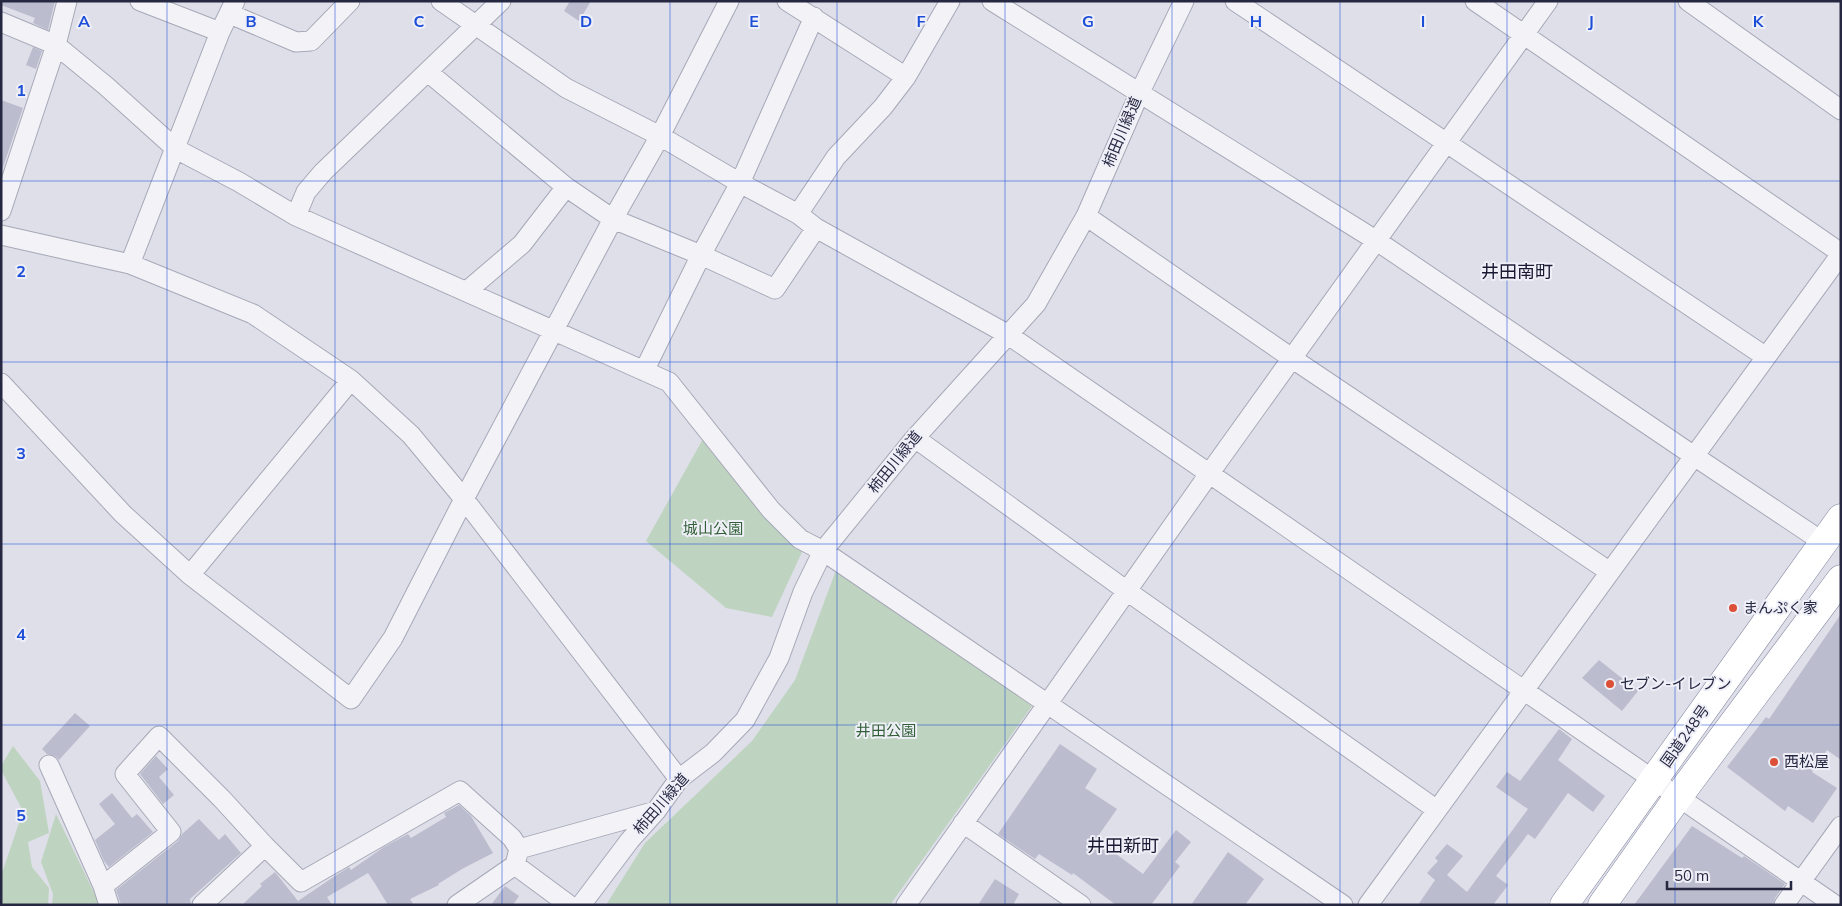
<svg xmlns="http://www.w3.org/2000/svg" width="1842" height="906" viewBox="0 0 1842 906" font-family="Mulish,'Noto Sans JP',sans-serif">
	<rect width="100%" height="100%" fill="#dedfe9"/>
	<!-- green -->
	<path fill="#bfd4c0" d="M 704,437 L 802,552 L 772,617 L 726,608 L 646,541 Z
		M 838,565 L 1032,706 L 890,905 L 606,905 L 645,843 L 752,741 L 795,680 Z
		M 13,746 L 40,781 L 49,833 L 28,842 L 32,867 L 49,888 L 48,905 L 1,905 L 1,876 L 23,811 L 1,770 L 1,766 Z
		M 56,814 L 100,905 L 52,905 L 53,894 L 41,862 Z"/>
	<!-- building -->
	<path fill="#bbbccd" d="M 1,1 L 55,1 L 48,30 L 33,23 L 35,18 L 1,5 Z
		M 570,1 L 591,1 L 579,21 L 564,11 Z
		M 33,47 L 42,51 L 36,69 L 26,65 Z
		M 1,100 L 23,108 L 2,170 L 1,170 Z
		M 1841,614 L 1841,760 L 1827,750 L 1812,772 L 1837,788 L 1813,823 L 1788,806 L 1785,811 L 1727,767 L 1766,717 L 1769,719 Z
		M 1599,660 L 1638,691 L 1622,711 L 1582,678 Z
		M 75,713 L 90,726 L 59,760 L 55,756 L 47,754 L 42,749 Z
		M 1559,729 L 1572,739 L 1558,760 L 1605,796 L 1593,812 L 1568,793 L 1535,839 L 1528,834 L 1496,876 L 1508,885 L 1493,905 L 1418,905 L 1435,880 L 1427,873 L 1438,861 L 1435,858 L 1447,844 L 1463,856 L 1447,875 L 1467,892 L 1528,809 L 1496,787 L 1507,772 L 1520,781 Z
		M 1060,744 L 1097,769 L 1085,788 L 1117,809 L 1096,839 L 1143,874 L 1176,830 L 1191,842 L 1175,862 L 1180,866 L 1151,905 L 1116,905 L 1073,873 L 1072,875 L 1039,854 L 1035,859 L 998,834 Z
		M 156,756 L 168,769 L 159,777 L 174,795 L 163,804 L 140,774 Z
		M 112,793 L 132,818 L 137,814 L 153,832 L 109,867 L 104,861 L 95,840 L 115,824 L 99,804 Z
		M 459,805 L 471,816 L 493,853 L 462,869 L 438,884 L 439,885 L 410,899 L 414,905 L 388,905 L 374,882 L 368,873 L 327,897 L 332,905 L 242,905 L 262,886 L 260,884 L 275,872 L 298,901 L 335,876 L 349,867 L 351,870 L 384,847 L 408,834 L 411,838 L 446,817 L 444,813 Z
		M 199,819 L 219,840 L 225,834 L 241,853 L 190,899 L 191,905 L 121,905 L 116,890 L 178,841 L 182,834 Z
		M 1692,826 L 1742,858 L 1744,856 L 1785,884 L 1775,898 L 1773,905 L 1634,905 Z
		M 1228,852 L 1264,879 L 1245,905 L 1191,905 Z
		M 995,879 L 1019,894 L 1013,905 L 978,905 Z
		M 505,886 L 519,896 L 513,905 L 491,905 Z"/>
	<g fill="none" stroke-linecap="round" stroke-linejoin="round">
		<defs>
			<path id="minor" d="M 140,1 L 220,32
				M 441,1 L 566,88 L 660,136 L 740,183 L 798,214 L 816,228 L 1007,334 L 1835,905
				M 787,1 L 906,77
				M 992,1 L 1377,241 L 1694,456 L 1823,542
				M 1235,1 L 1766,357
				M 1475,1 L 1841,253
				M 1688,1 L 1841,110
				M 230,14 L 296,42 L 311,41 L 350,1
				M 1,22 L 56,45 L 106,86 L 176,149 L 239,182 L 296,216 L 669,382 L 771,510 L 800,539 L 823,551 L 1343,905
				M 429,73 L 566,187 L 613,219 L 701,255 L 775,289 L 816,228
				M 1,211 L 56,45 L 67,1
				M 798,214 L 836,157 L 883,107 L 906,77 L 950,1
				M 296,216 L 306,192 L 323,172 L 501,1
				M 1086,216 L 1293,359 L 1610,572
				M 1,235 L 130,264 L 253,314 L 351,380 L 411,435 L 464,499 L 679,779
				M 130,264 L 220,32 L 235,1
				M 467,291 L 522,244 L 566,187
				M 644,371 L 701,255 L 740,183 L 814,17
				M 1,383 L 123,514 L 190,575 L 351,699 L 393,638 L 464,499 L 613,219 L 660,136 L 729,1
				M 915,438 L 1127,591 L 1437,810
				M 190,575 L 351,380
				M 49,765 L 103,886 L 109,905
				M 963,823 L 1081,905
				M 265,846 L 301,882 L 460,791 L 512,838 L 519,849 L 515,865
				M 519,849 L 656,811
				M 103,886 L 171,832 L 125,774 L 159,736 L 222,799 L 265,846 L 202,905
				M 457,905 L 515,865 L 569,905
				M 581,905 L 630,840 L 656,811 L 679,779 L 713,753 L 745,720 L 779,658 L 803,592 L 823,551 L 915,438 L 1036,304 L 1086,216 L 1140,92 L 1184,1
				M 906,905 L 1209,474 L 1548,1
				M 1368,905 L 1841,254
				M 1784,905 L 1841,826"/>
			<path id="highway" d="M 1564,905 L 1841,518
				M 1602,905 L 1678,797 L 1841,579"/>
		</defs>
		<!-- minor casing -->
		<use href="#minor" stroke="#a7a8b7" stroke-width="21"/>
		<!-- highway casing -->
		<use href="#highway" stroke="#8487a1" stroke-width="29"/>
		<!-- minor -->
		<use href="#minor" stroke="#f2f2f7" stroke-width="19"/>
		<!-- highway -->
		<use href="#highway" stroke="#fff" stroke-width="28"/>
	</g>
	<!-- grid -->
	<path fill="none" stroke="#1d4ed8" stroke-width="1" stroke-opacity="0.55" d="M 167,1 L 167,905M 335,1 L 335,905M 502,1 L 502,905M 670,1 L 670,905M 837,1 L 837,905M 1005,1 L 1005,905M 1172,1 L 1172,905M 1340,1 L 1340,905M 1507,1 L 1507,905M 1675,1 L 1675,905M 1,181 L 1841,181M 1,362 L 1841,362M 1,544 L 1841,544M 1,725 L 1841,725"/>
	<!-- markers -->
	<g fill="#db5037" stroke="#eeeff7" stroke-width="2">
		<circle cx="1733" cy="608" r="5"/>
		<circle cx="1610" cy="684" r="5"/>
		<circle cx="1774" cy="762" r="5"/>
	</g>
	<g text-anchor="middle" stroke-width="4" stroke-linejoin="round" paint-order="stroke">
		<!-- street labels -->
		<g font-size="15" fill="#262842" stroke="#eeeff7">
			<text transform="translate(1122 132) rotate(-67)" y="5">柿田川緑道</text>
			<text transform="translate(895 462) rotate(-51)" y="5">柿田川緑道</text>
			<text transform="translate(1685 736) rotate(-55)" y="5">国道248号</text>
			<text transform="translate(661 804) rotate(-49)" y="5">柿田川緑道</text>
		</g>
		<!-- park labels -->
		<g font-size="15" fill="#325f37" stroke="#eeeff7">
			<text x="713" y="534">城山公園</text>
			<text x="886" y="736">井田公園</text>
		</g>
		<!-- poi labels -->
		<g font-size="15" fill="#262842" stroke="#eeeff7" text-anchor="start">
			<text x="1743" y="613">まんぷく家</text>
			<text x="1620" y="689">セブン-イレブン</text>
			<text x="1784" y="767">西松屋</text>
		</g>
		<!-- quarter labels -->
		<g font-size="18" fill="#181932" stroke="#eeeff7">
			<text x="1517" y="278">井田南町</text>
			<text x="1123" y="852">井田新町</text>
		</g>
	</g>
	<g font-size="16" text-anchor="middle" font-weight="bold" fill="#1d4ed8" stroke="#eeeff7" stroke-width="4" stroke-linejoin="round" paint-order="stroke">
		<text x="84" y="27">A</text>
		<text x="251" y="27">B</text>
		<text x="419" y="27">C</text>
		<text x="586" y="27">D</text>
		<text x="754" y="27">E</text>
		<text x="921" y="27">F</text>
		<text x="1088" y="27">G</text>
		<text x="1256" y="27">H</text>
		<text x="1423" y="27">I</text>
		<text x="1591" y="27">J</text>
		<text x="1758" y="27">K</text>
		<text x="21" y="96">1</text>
		<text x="21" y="277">2</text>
		<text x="21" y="459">3</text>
		<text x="21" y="640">4</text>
		<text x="21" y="821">5</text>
	</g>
	<!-- border -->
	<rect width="1842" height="906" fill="none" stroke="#262842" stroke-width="5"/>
	<!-- scale -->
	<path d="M1667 881v8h124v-8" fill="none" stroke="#262842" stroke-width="2.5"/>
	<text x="1674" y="881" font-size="15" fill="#262842" stroke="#eeeff7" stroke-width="4" paint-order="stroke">50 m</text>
</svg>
